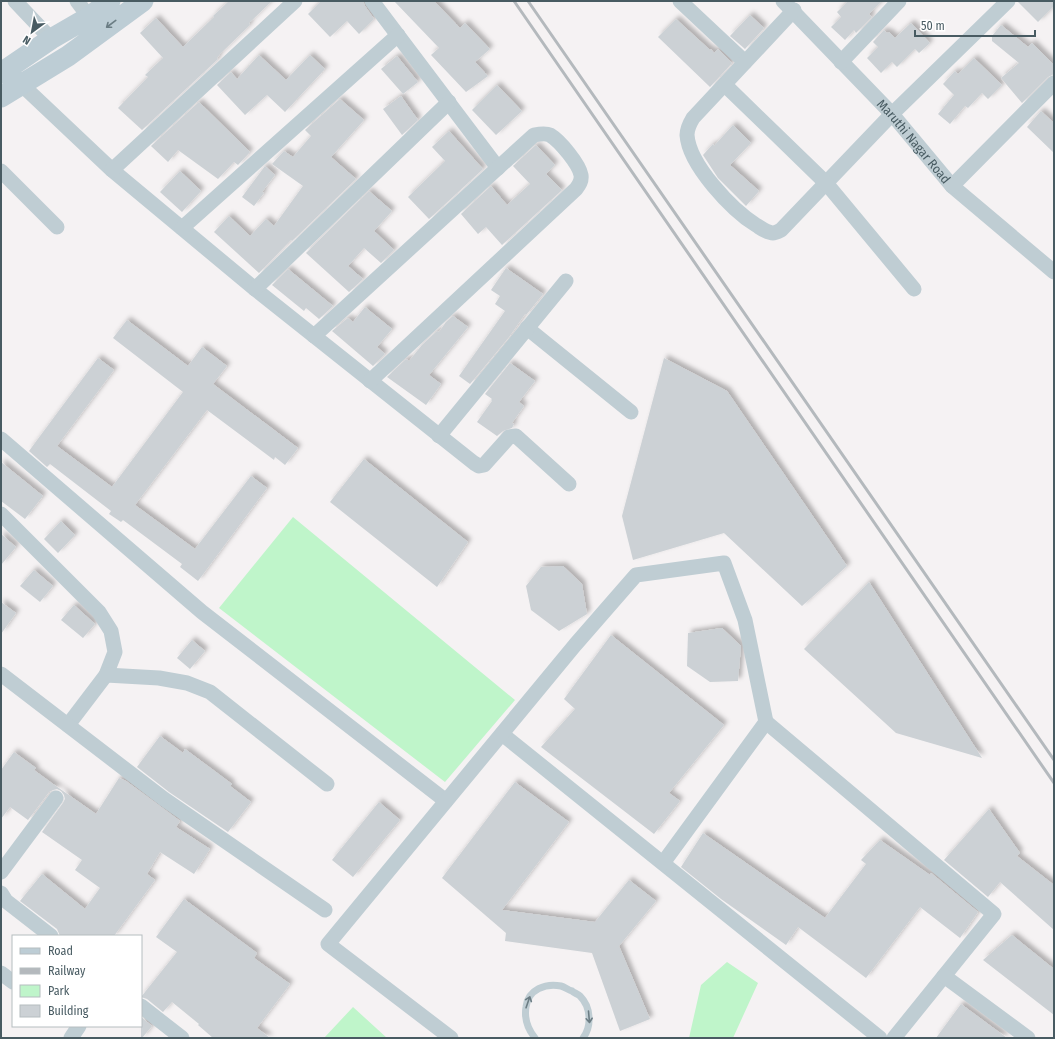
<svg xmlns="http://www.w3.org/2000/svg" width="1055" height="1039" viewBox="0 0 1055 1039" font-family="'Fira Sans Condensed',sans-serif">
	<defs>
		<filter id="shadow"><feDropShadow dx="3.5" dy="-3.5" stdDeviation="2" flood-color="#0004"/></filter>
	</defs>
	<rect width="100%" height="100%" fill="#f5f2f3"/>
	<!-- green -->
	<path fill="#bff5ca" d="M 293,517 L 515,700 L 445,782 L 219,608 Z
		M 727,962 L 758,983 L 733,1038 L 689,1038 L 701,985 Z
		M 353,1007 L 387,1038 L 324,1038 Z"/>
	<!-- building -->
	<path fill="#ccd1d5" filter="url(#shadow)" d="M 229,1 L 272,1 L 249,23 L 250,25 L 220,54 L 217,58 L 218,59 L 142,130 L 118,108 L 148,77 L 145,75 L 163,58 L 140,33 L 156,18 L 183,47 L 214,17 L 213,16 Z
		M 321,1 L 363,1 L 365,6 L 374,19 L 359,34 L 347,21 L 330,37 L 308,14 Z
		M 394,1 L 434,1 L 460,28 L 465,23 L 490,49 L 475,62 L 488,76 L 466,92 L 431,55 L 439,48 Z
		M 848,1 L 882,1 L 869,14 L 872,17 L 856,33 L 854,30 L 845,40 L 831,27 L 841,17 L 837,12 Z
		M 1017,1 L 1054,1 L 1054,6 L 1038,22 Z
		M 750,15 L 764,28 L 745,49 L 730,36 Z
		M 676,19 L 710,50 L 711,49 L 714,53 L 718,49 L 732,63 L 710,87 L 658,37 Z
		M 911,23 L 930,43 L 919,53 L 915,49 L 897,67 L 892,62 L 881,73 L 867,58 L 878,47 L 873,42 L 884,30 L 887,33 L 889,32 L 895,38 Z
		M 1001,25 L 1028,47 L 1032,43 L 1054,65 L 1054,74 L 1048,77 L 1022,103 L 1001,78 L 1019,63 L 992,41 L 992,36 Z
		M 259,55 L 286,80 L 310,55 L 325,69 L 285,112 L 267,95 L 245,115 L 217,85 L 231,72 L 237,79 Z
		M 397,56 L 418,82 L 403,94 L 381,69 Z
		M 974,58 L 1002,85 L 988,99 L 982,93 L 968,108 L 965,106 L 950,124 L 938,114 L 954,95 L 943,84 L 955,71 L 958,74 Z
		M 497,85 L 522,111 L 496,135 L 472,110 Z
		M 401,96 L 418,120 L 402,135 L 383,109 Z
		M 340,99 L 364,120 L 331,157 L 356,179 L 292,241 L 291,240 L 259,273 L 214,232 L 229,216 L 250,236 L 266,219 L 274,226 L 303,186 L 272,164 L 284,151 L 293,157 L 311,136 L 305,130 Z
		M 199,102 L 250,152 L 238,165 L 234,162 L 218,179 L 178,150 L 168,162 L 151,146 Z
		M 1041,111 L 1054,123 L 1054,153 L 1027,127 Z
		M 733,125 L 751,143 L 730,165 L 759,191 L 746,206 L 718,178 L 703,155 L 713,144 L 714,146 Z
		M 449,131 L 483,169 L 429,219 L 408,197 L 445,161 L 432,147 Z
		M 536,145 L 555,165 L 546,174 L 562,190 L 502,245 L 486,227 L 478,234 L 461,214 L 491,186 L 507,205 L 530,184 L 513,166 Z
		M 265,166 L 275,175 L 262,192 L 264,193 L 254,206 L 242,197 Z
		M 180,171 L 201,191 L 182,212 L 160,192 Z
		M 369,191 L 392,211 L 374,231 L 394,250 L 381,263 L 364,248 L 348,266 L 363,279 L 349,292 L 306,253 Z
		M 506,268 L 543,294 L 526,315 L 525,314 L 509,337 L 470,384 L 459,376 L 505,311 L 495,304 L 500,296 L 491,290 Z
		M 288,269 L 333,306 L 319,319 L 306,308 L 304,311 L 272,285 Z
		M 365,307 L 392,329 L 377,347 L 385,354 L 373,366 L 332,331 L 348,318 L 353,322 Z
		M 453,316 L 468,327 L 429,375 L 441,384 L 426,405 L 387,377 L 406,359 L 409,361 L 422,345 L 437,331 L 439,332 L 446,322 Z
		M 127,320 L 188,366 L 202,347 L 227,366 L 213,384 L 298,448 L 285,465 L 275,457 L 274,460 L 207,410 L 135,505 L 195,549 L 251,476 L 267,488 L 198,581 L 180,567 L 182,564 L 123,520 L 121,522 L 109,514 L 111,511 L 50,464 L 47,467 L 29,451 L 98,358 L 114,370 L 57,446 L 112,487 L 183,392 L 113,338 Z
		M 664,358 L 727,391 L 847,566 L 802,606 L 724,533 L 633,560 L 622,516 Z
		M 510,363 L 535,381 L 519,402 L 524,406 L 512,423 L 514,424 L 512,428 L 503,431 L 497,436 L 477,422 L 492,401 L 491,400 L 492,399 L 485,394 Z
		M 364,459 L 468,542 L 437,587 L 330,502 Z
		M 1,462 L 43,496 L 25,519 L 1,501 Z
		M 61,521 L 75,535 L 58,553 L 44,539 Z
		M 1,534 L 16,547 L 1,565 Z
		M 563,566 L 582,584 L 587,614 L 559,631 L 531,610 L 526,586 L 541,567 Z
		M 34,570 L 53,586 L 40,602 L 20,586 Z
		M 869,582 L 982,758 L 896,733 L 804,649 Z
		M 1,602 L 16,613 L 1,634 Z
		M 74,605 L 95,624 L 83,638 L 61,620 Z
		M 722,628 L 741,646 L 738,681 L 710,682 L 687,666 L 688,633 Z
		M 611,635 L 724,725 L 669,793 L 680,801 L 654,834 L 541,747 L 575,709 L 564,699 Z
		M 192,640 L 205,651 L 190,669 L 177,658 Z
		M 160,736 L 183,753 L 185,749 L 232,784 L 230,786 L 251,802 L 228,832 L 169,792 L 137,767 Z
		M 14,752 L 36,768 L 34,770 L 53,784 L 96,814 L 119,778 L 126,781 L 180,821 L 176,827 L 210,849 L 194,874 L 160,852 L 147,874 L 155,880 L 114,936 L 60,936 L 57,929 L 20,901 L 42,874 L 85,909 L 100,888 L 75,870 L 82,860 L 42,832 L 63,803 L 65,799 L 64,795 L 61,791 L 57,789 L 53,790 L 49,792 L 28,820 L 10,807 L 1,819 L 1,770 Z
		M 515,782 L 569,822 L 502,910 L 595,922 L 629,880 L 656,901 L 619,946 L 650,1019 L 620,1031 L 592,953 L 505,941 L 506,933 L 442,878 Z
		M 379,802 L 400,820 L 353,877 L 332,860 Z
		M 989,809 L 1020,853 L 1017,856 L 1054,885 L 1054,930 L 1000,882 L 988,897 L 944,860 Z
		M 703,833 L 825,918 L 866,864 L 861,860 L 880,840 L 930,875 L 931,873 L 978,912 L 960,938 L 920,907 L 866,978 L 798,927 L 786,945 L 721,899 L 681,867 Z
		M 184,899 L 257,953 L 254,958 L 290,984 L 257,1028 L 270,1038 L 213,1038 L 198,1025 L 199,1024 L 172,1002 L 163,1012 L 147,999 L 141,997 L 177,952 L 156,937 Z
		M 1012,935 L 1054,969 L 1054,1015 L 983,960 Z
		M 961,1004 L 1007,1038 L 936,1038 Z
		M 141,1017 L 152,1026 L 142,1038 L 141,1038 Z"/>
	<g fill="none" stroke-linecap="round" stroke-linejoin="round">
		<!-- lane -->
		<path stroke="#bfcdd3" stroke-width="7" d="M 535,1038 C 527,1028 524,1019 526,1007 C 528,989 546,983 561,986 C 565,987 568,990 572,991 C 574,993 578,994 580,996 C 591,1007 592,1026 583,1038"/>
		<!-- street -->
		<g stroke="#bfcdd3" stroke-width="15">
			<path d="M 15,1 L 51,39"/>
			<path d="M 77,1 L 89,17"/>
			<path d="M 372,1 L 498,168"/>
			<path d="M 680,1 L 745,62"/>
			<path id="s1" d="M 783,1 L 892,114 L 952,186 L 1054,272"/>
			<path d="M 794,10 L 693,118 C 690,123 687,129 687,135 C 689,165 732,210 756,225 C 761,228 767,233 773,233 C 775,233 779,231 781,230 L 892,114 L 1008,1"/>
			<path d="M 841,62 L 899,1"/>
			<path d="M 16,77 L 22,85 L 112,170 L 255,289 L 474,463 L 479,466 L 484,465 L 509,437 L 516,436 L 569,484"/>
			<path d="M 725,85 L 826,183 L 914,289"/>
			<path d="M 112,170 L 295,1"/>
			<path d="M 1,171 L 57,227"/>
			<path d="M 952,186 L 1054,83"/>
			<path d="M 182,228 L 398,35"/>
			<path d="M 255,289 L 449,102"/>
			<path d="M 527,328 L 631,412"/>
			<path d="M 314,336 L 534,135 C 539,134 546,133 550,135 C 560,141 579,164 581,175 C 582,181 579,185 576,189 L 370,381"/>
			<path d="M 439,436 L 566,281"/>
			<path d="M 1,439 L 202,612 L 446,801"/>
			<path d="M 1,514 L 99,612 L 111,631 L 115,652 L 106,675 L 68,725"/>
			<path d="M 1,674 L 164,799 L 325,910"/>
			<path d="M 106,675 L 159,678 L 187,683 L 210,692 L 327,784"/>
			<path d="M 766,722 L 994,914 L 894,1038"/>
			<path d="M 502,734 L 880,1038"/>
			<path d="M 1,872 L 56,798"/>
			<path d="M 1,893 L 6,901 L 51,936"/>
			<path d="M 1,973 L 13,982"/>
			<path d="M 944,976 L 1028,1038"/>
			<path d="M 141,1006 L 182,1038"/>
			<path d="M 71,1038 L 79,1026"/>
			<path d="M 451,1038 L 328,944 L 575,645 L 636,575 L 724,563 L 745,620 L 766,722 L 663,863"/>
		</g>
		<!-- secondary -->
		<path stroke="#bdcdd5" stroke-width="21" d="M 1,73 L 51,39 L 89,17 L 110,1
			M 1,97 L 68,56 L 143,1"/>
		<!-- rail -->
		<path stroke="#b4b9bd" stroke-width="3" d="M 514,1 L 1054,783
			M 528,1 L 1054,760"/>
	</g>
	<!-- one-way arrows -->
	<defs><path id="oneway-shaft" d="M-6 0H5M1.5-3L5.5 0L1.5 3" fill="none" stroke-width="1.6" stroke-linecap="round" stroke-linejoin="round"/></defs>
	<use stroke="#6b7d84" href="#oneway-shaft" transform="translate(111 24) rotate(143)"/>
	<g stroke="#6c7d84">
		<use href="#oneway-shaft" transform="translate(528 1002) rotate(-71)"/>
		<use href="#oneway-shaft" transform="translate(589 1017) rotate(85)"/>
	</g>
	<g text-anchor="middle" stroke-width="3.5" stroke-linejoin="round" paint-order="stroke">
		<!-- street labels -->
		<g font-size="13" fill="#485b62" stroke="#fff">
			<text dy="5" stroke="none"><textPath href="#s1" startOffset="192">Maruthi Nagar Road</textPath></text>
		</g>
	</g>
	<!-- border -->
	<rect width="1055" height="1039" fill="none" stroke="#485b62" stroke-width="4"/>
	<!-- legend -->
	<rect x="12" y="935" width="130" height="92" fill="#ffffff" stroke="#b6bdc0"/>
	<rect x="20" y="948" width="20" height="6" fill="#bdcdd5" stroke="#b6bdc0"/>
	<text x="48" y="955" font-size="12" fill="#485b62">Road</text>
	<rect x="20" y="968" width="20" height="6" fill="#b4b9bd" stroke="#b6bdc0"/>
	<text x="48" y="975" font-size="12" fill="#485b62">Railway</text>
	<rect x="20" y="985" width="20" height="12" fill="#bff5ca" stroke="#b6bdc0"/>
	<text x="48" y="995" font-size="12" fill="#485b62">Park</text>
	<rect x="20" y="1005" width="20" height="12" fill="#ccd1d5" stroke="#b6bdc0"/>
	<text x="48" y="1015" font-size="12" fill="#485b62">Building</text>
	<!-- north arrow -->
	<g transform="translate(32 32) rotate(212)" stroke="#ffffff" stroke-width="3" paint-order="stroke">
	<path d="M0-3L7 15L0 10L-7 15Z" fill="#485b62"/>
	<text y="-6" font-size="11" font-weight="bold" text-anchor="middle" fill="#485b62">N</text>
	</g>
	<!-- scale -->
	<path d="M915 30v6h120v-6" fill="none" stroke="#485b62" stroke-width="2"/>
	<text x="921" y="30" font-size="12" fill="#485b62" stroke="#ffffff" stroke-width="3" paint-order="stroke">50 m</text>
</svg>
